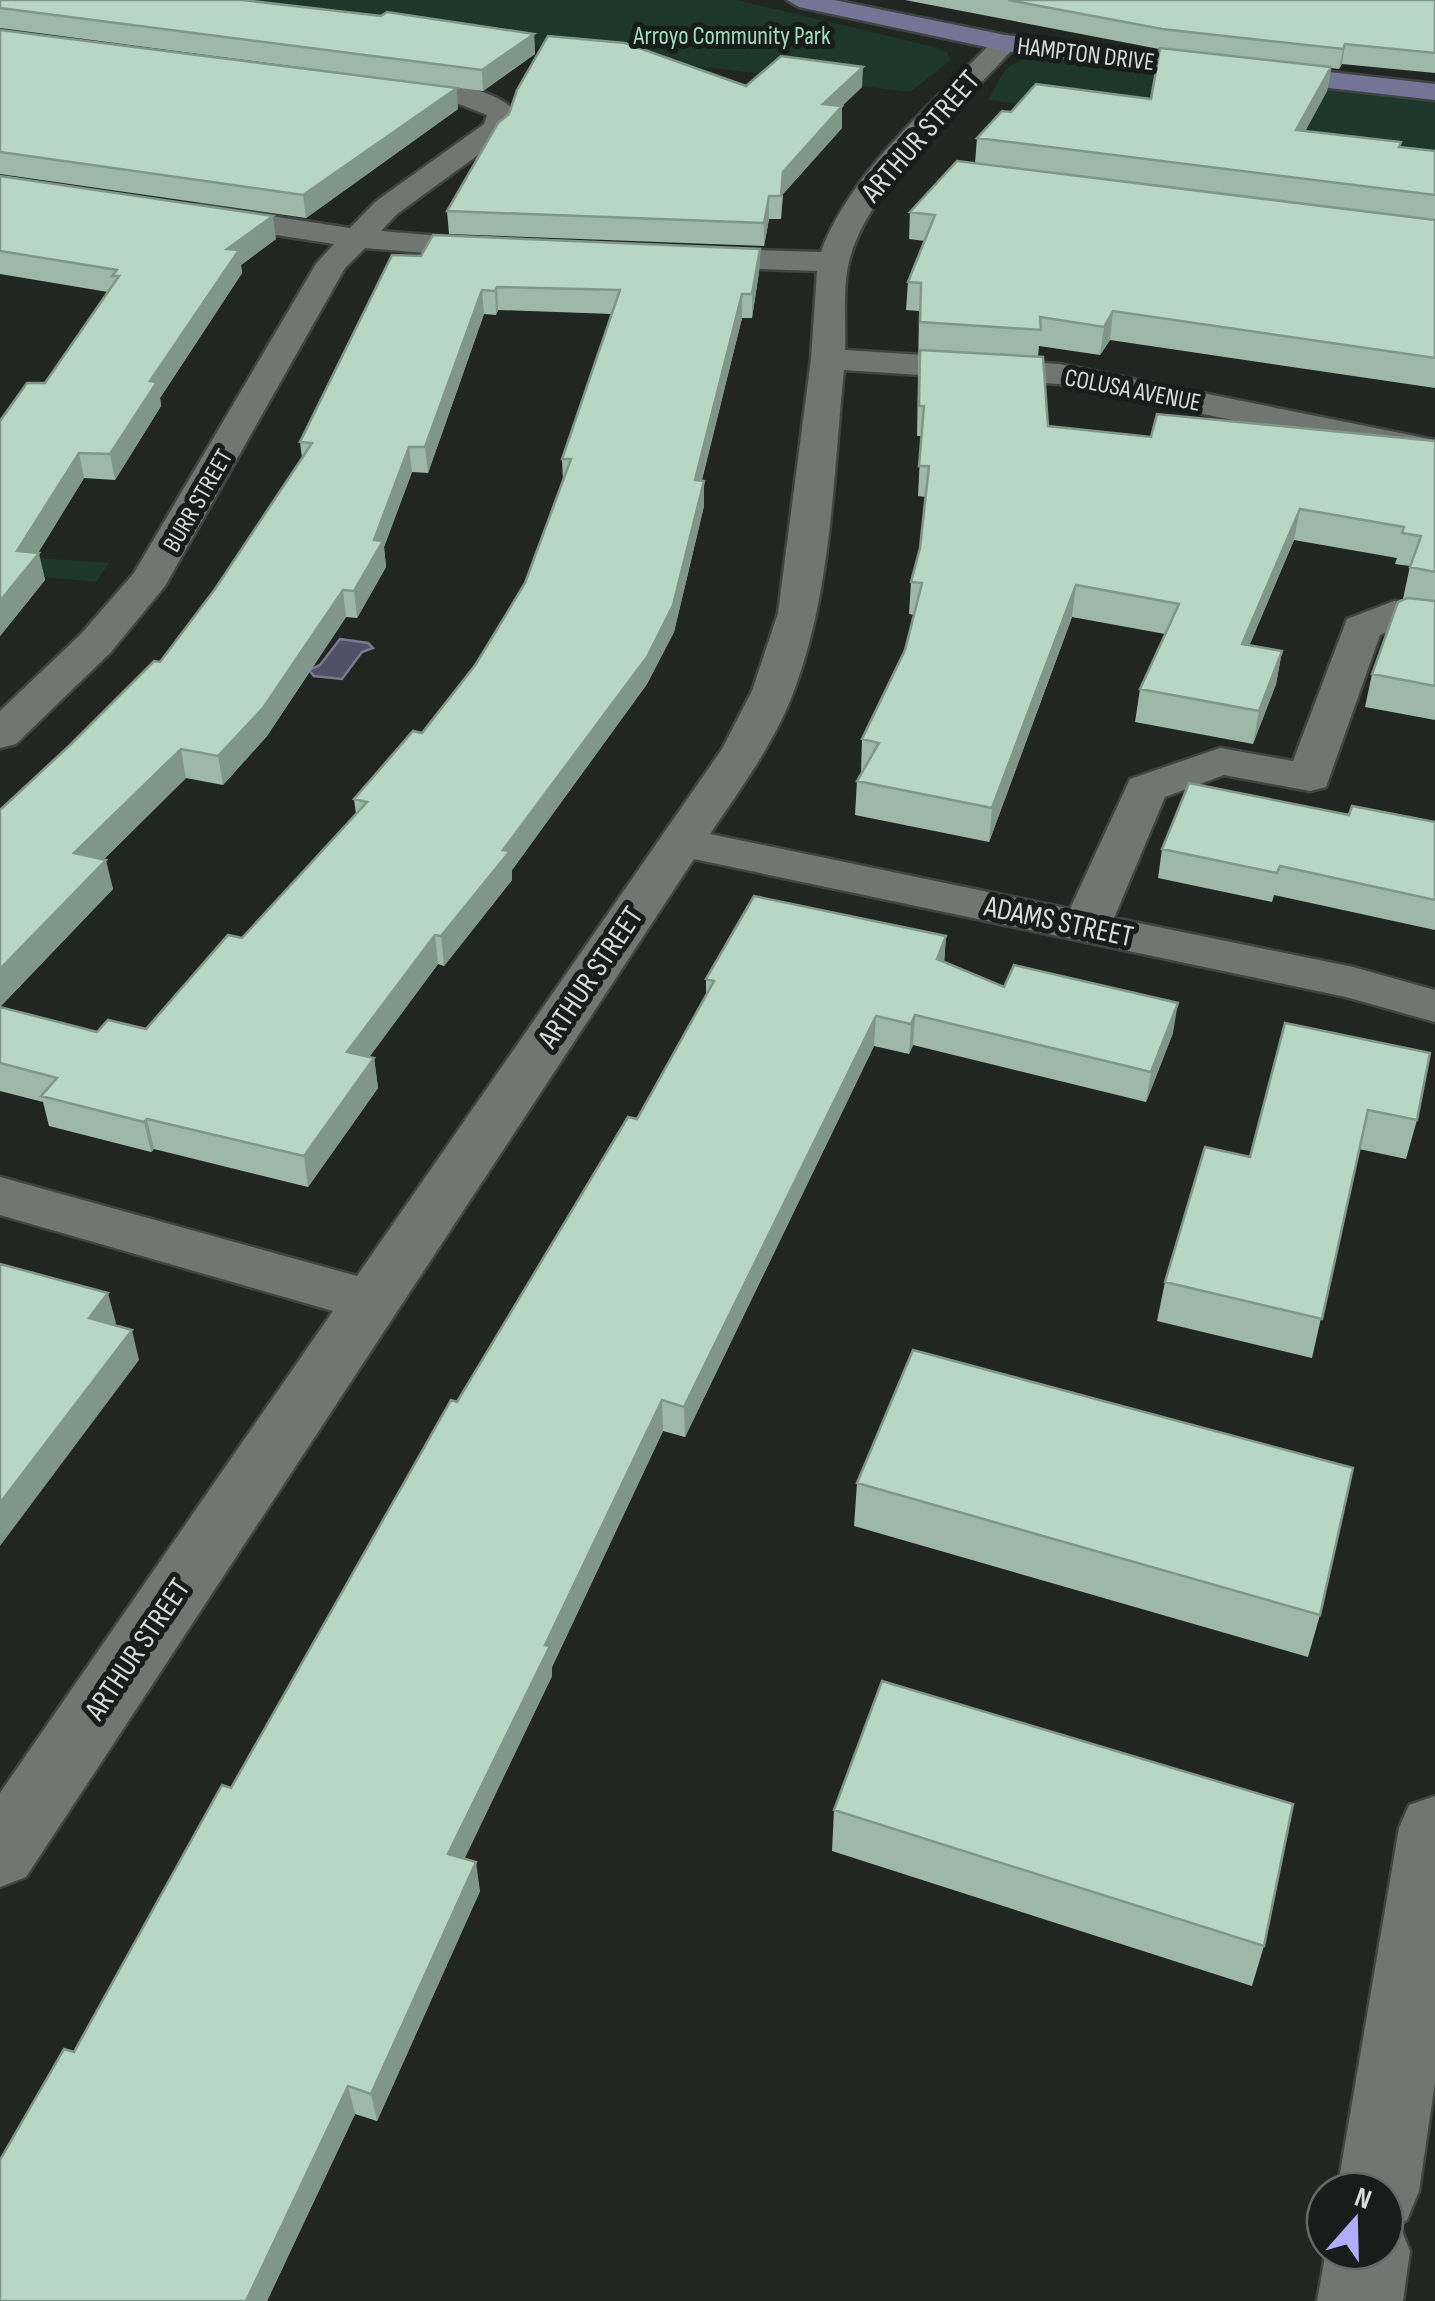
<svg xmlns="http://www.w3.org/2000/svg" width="1435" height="2301" viewBox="0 0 1435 2301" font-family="'Sofia Sans Condensed',sans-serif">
	<rect width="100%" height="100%" fill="#212623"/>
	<!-- green -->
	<path fill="#1d372a" d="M 156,0 L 737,0 L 931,46 L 947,52 L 951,60 L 910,92 Z
		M 1045,57 L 1435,100 L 1435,155 L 988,100 C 1006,67 1006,60 1045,57 Z
		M 0,555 L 109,563 L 96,582 L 0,573 Z"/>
	<!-- water -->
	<path fill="#505069" stroke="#797a8b" stroke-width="2.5" d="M 340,639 L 368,643 L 373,648 L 362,652 L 342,679 L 314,676 L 309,670 L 320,665 Z"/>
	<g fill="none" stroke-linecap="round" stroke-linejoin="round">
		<defs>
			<path id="street" d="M 1005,35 L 1014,38 L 1018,43 L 1014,48 C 962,105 871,184 850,258 C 842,286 846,321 845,350 L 1059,364 L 1435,440 L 1435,462 L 1059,384 L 844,370 C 833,476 832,588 795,688 C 776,741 741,788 710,834 L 1070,909 L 1130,779 L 1220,748 L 1293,761 L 1347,619 L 1394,601 L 1435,608 L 1435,632 L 1399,626 L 1380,635 L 1326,787 L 1310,791 L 1224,775 L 1165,797 L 1114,918 L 1353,967 L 1435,990 L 1435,1022 L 1346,997 L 694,859 L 26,1877 L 0,1887 L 0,1793 L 333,1311 L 0,1215 L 0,1177 L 357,1276 L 722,749 L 752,691 L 778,613 L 811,359 L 817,271 L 686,266 L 675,264 L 670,257 L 675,250 L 686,248 L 821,252 C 853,167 935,102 996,38 Z
				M 386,79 C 421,83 492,82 515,112 L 507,134 L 397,214 L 381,231 L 500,241 L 511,243 L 516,250 L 511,257 L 500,259 L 365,248 L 345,268 L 165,586 L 111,652 L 16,744 L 0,748 L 0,711 L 81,634 L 134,573 L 316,264 L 334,244 L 199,223 L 188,220 L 184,214 L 188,208 L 199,205 L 350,228 L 375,202 L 484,124 L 487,115 L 459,104 L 377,93 L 373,87 Z
				M 1435,1796 L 1435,2082 L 1419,2191 L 1407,2220 L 1399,2224 L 1410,2251 L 1403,2301 L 1317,2301 L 1326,2251 L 1385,2251 L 1385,2191 L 1337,2191 L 1399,1828 L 1409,1805 Z"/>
			<path id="secondary" d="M 787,0 L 834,0 L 1005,35 L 1435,84 L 1435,100 L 1005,51 L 799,7 Z"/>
		</defs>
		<!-- street casing -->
		<use href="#street" stroke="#404442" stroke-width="5"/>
		<!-- secondary casing -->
		<use href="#secondary" stroke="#404442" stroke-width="5"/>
		<!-- street -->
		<use href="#street" fill="#707672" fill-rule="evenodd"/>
		<!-- secondary -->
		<use href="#secondary" fill="#747496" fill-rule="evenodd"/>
	</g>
	<!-- wall -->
	<path fill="#9db8a9" d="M 0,0 L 534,34 L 535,54 L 483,91 L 0,28 Z
		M 905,0 L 1435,0 L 1435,73 L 1342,64 L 1339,69 L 1331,68 L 1327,91 L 1305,131 L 1400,147 L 1435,151 L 1435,388 L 1110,340 L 1100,355 L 1039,346 L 1038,357 L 1048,426 L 1151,437 L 1435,441 L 1435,720 L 1365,707 L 1372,674 L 1404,599 L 1403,599 L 1410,566 L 1395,564 L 1397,558 L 1294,540 L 1249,646 L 1282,651 L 1276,684 L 1253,744 L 1135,722 L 1140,689 L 1165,634 L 1072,617 L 989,842 L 855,815 L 857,781 L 861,773 L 862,739 L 905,650 L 914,615 L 909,614 L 911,582 L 920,548 L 926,497 L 918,496 L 921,436 L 917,436 L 919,311 L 906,310 L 908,282 L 925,241 L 909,239 L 910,212 L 975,163 L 977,138 L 1011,112 L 1151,99 L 1159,49 Z
		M 0,30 L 458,109 L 306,218 L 0,174 Z
		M 746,86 L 862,87 L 842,106 L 842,128 L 783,194 L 781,219 L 769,219 L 764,246 L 449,234 L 447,211 Z
		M 0,176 L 276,239 L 241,265 L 242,273 L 160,398 L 161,406 L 115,480 L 84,478 L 38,553 L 45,580 L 0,636 L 45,383 L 108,292 L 0,274 Z
		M 760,249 L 759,272 L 752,318 L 742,318 L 702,480 L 704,481 L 704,506 L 674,632 L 647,684 L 512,870 L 512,880 L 444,966 L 438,964 L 369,1057 L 374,1058 L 378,1088 L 308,1187 L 154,1149 L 151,1152 L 49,1126 L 43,1102 L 0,1091 L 0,1007 L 97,1032 L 146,1029 L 242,938 L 356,814 L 354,799 L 422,733 L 476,664 L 525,583 L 563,481 L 562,459 L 612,314 L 498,310 L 496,315 L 484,314 L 428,473 L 412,472 L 384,547 L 386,567 L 357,618 L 346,617 L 267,736 L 223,785 L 186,778 L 103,860 L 113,889 L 0,1007 L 160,662 L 215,589 L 302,458 L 300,442 L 421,256 Z
		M 1349,815 L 1435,822 L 1435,930 L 1274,895 L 1272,902 L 1158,878 L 1162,849 Z
		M 946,936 L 944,962 L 1004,987 L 1173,1033 L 1146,1102 L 913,1045 L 909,1054 L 874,1046 L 685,1437 L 663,1431 L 552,1667 L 552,1676 L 464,1859 L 480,1891 L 377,2121 L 355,2114 L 267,2301 L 0,2301 L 74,2052 L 231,1788 L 457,1402 L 637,1119 L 706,995 L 706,979 Z
		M 1285,1023 L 1417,1120 L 1406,1159 L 1359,1149 L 1312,1358 L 1157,1321 L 1165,1282 L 1250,1157 Z
		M 857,1483 L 1320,1615 L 1308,1657 L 854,1526 Z
		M 834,1810 L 1264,1946 L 1252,1986 L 832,1851 Z"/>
	<!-- shaded-wall -->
	<path fill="#809689" d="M 534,34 L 535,54 L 483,91 L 482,70 Z
		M 1345,44 L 1342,64 L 1339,69 L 1343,49 Z
		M 863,67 L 862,87 L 822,125 L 823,104 Z
		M 1331,67 L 1327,91 L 1292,156 L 1296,130 Z
		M 457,88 L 458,109 L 306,218 L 303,195 Z
		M 842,106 L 842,128 L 783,194 L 781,219 L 783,172 Z
		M 769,196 L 769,219 L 764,246 L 764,223 Z
		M 273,216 L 276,239 L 241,265 L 242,273 L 160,398 L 161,406 L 115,480 L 110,454 L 150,381 L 227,249 Z
		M 760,249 L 759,272 L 752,318 L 752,294 Z
		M 497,287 L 498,310 L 496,315 L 495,291 Z
		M 482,290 L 484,314 L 428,473 L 425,447 Z
		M 742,294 L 742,318 L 695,506 L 695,480 Z
		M 1113,311 L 1110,340 L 1100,355 L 1104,327 Z
		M 409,447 L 412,472 L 384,547 L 386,567 L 357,618 L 354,591 Z
		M 79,453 L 84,478 L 33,561 L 39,553 L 45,580 L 0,636 L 0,601 L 17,551 Z
		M 704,481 L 704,506 L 674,632 L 647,684 L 512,870 L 512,880 L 444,966 L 441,936 L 503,850 Z
		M 1300,509 L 1294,540 L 1236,677 L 1242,644 Z
		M 1076,585 L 1072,617 L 989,842 L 992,808 Z
		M 343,590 L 346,617 L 267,736 L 223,785 L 218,756 Z
		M 1282,651 L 1276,684 L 1253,744 L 1259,711 Z
		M 181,749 L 186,778 L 81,882 L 74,853 Z
		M 106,860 L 113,889 L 0,1007 L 0,969 Z
		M 435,935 L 438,964 L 351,1082 L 347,1052 Z
		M 946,936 L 944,965 L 937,959 Z
		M 1178,1003 L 1173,1033 L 1146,1102 L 1151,1072 Z
		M 915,1015 L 913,1045 L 909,1054 L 911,1024 Z
		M 876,1016 L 874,1046 L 685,1437 L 684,1407 Z
		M 374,1058 L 378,1088 L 308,1187 L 304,1156 Z
		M 147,1119 L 154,1149 L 151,1152 L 144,1122 Z
		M 108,1293 L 116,1323 L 96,1348 L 89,1318 Z
		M 132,1330 L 139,1360 L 0,1546 L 0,1503 Z
		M 662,1400 L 663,1431 L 552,1667 L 552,1676 L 453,1883 L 448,1854 L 545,1645 Z
		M 476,1862 L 480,1891 L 377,2121 L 371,2094 Z
		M 348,2086 L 355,2114 L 267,2301 L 246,2301 Z"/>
	<!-- building -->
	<path fill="#b7d6c4" stroke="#809689" stroke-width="2.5" d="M 0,0 L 242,0 L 381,16 L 387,12 L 534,34 L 482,70 L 0,8 Z
		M 1008,0 L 1435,0 L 1435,53 L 1345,44 L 1343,49 L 1162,29 Z
		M 0,30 L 457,88 L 303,195 L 0,152 Z
		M 548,36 L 625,43 L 746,86 L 781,56 L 863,67 L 823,104 L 842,106 L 783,172 L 781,196 L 769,196 L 764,223 L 447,211 L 498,123 L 509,114 L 517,90 Z
		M 1160,48 L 1331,67 L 1296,130 L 1401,142 L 1399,147 L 1435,151 L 1435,195 L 977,138 L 1002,111 L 1011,112 L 1036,84 L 1151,99 Z
		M 957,161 L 1435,220 L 1435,358 L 1113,311 L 1104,327 L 1040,317 L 1041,330 L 920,322 L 921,283 L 908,282 L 935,215 L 910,212 Z
		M 0,176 L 273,216 L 227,249 L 239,250 L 150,381 L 157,382 L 110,454 L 79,453 L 17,551 L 39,553 L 0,601 L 0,421 L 27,383 L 45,383 L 119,276 L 112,276 L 117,270 L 0,251 Z
		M 433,235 L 760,249 L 752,294 L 742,294 L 695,480 L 704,481 L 673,605 L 647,657 L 503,850 L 510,851 L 441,936 L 435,935 L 347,1052 L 374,1058 L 304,1156 L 147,1119 L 144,1122 L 41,1096 L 57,1078 L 0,1063 L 0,1007 L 97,1032 L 108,1020 L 146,1029 L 228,935 L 242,938 L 367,802 L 354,799 L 413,731 L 422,733 L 476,664 L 525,583 L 571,459 L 562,459 L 620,290 L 497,287 L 495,291 L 482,290 L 425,447 L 409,447 L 374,540 L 383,541 L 354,591 L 343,590 L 263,708 L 218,756 L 181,749 L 74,853 L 106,860 L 0,969 L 0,810 L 70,745 L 154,661 L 160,662 L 215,589 L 312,443 L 300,442 L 392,255 L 421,256 Z
		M 920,350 L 1043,357 L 1048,426 L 1151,437 L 1157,414 L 1435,441 L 1435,572 L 1410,567 L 1421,536 L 1402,533 L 1404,527 L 1300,509 L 1242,644 L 1282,651 L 1259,711 L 1140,689 L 1179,604 L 1076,585 L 992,808 L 857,781 L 879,743 L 862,739 L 905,650 L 922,583 L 911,582 L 920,548 L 929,466 L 919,466 L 924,406 L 919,406 Z
		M 1407,598 L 1435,601 L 1435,686 L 1372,674 L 1398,602 Z
		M 1189,783 L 1349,815 L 1352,806 L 1435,822 L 1435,900 L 1280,866 L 1277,873 L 1162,849 Z
		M 754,896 L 946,936 L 937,959 L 1004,987 L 1014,965 L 1178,1003 L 1151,1072 L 915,1015 L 911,1024 L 876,1016 L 684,1407 L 662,1400 L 545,1645 L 550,1646 L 448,1854 L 476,1862 L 371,2094 L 348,2086 L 246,2301 L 0,2301 L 0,2160 L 64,2049 L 74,2052 L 222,1785 L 231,1788 L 451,1400 L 457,1402 L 628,1117 L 637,1119 L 714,981 L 706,979 Z
		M 1285,1023 L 1430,1053 L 1417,1120 L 1368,1110 L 1322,1319 L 1165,1282 L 1205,1147 L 1250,1157 Z
		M 0,1264 L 108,1293 L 89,1318 L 132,1330 L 0,1503 Z
		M 913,1350 L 1353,1468 L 1320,1615 L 857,1483 Z
		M 882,1681 L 1293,1804 L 1264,1946 L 834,1810 Z"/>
	<g text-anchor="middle" stroke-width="10" stroke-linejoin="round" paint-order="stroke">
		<!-- far-park labels -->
		<g font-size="25" fill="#a6ddbe" stroke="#171d1a">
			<text x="732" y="44">Arroyo Community Park</text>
		</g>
		<!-- far-street labels -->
		<g font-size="25" fill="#d8dcda" stroke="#171d1a">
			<text transform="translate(1086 53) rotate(7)" y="9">HAMPTON DRIVE</text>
			<text transform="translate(1133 389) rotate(11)" y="9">COLUSA AVENUE</text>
			<text transform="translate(197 500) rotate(-60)" y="9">BURR STREET</text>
		</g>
		<!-- street labels -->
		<g font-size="30" fill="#d8dcda" stroke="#171d1a">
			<text transform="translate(920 136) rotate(-49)" y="10">ARTHUR STREET</text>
			<text transform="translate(1059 921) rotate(12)" y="10">ADAMS STREET</text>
			<text transform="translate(590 977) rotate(-56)" y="10">ARTHUR STREET</text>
			<text transform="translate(137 1649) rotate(-56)" y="10">ARTHUR STREET</text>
		</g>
	</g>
	<!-- north arrow -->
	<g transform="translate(1355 2221) rotate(20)"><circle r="48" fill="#171d1a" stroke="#646967" stroke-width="2.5"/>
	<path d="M0-8L18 38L0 25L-18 38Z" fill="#afaefa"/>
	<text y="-15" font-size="28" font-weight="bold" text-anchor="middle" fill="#d8dcda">N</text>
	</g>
</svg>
